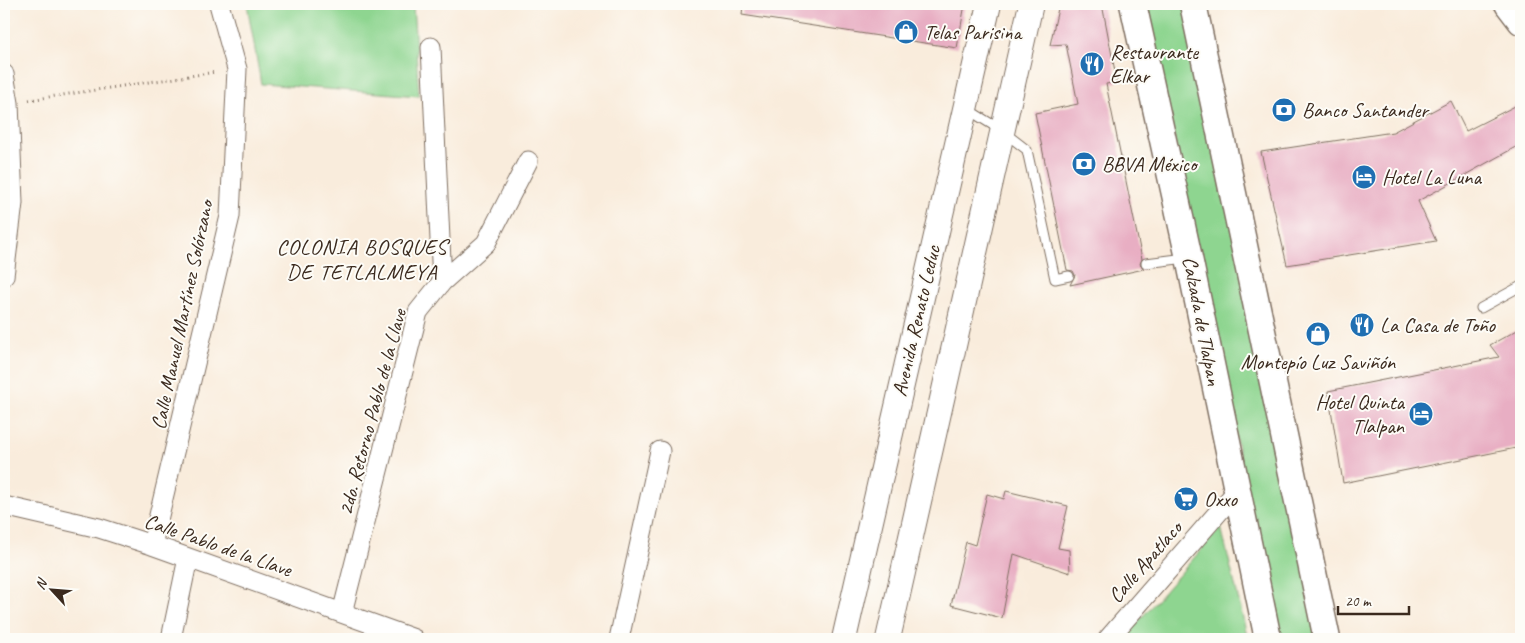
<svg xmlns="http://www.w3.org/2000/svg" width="1525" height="643" viewBox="0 0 1525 643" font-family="Caveat,sans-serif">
	<rect width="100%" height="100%" fill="#fdfcf7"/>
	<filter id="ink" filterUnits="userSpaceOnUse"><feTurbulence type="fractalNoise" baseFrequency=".02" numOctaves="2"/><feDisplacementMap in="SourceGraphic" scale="10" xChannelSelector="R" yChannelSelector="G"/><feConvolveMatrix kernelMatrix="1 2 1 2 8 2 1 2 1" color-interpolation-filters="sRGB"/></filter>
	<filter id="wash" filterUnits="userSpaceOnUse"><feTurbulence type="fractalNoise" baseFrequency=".0096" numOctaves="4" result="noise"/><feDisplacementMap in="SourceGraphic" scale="20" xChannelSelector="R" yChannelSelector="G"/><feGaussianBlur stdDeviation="1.12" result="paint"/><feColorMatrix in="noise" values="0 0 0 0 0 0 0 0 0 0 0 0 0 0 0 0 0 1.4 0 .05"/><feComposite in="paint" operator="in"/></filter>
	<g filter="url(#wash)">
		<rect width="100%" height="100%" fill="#f9ecdc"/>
		<!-- green -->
		<path fill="#8ed590" stroke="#648057" d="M 247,4 L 413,4 L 419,96 L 261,84 Z
			M 1147,4 L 1188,4 L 1332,639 L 1277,639 Z
			M 1221,527 L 1248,639 L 1123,639 Z"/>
		<g id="blocks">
			<!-- building -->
			<path fill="#e8aec3" d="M 743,4 L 965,4 L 957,48 L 742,15 Z
				M 1059,4 L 1102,4 L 1117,82 L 1106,84 L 1142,259 L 1140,264 L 1144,269 L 1070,285 L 1075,275 L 1073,271 L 1067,270 L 1035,113 L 1078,104 L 1066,44 L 1050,45 Z
				M 1451,101 L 1466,131 L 1521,103 L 1521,144 L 1418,201 L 1436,241 L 1287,265 L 1261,152 L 1393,132 Z
				M 1521,328 L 1521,447 L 1343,483 L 1328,391 L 1499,357 L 1490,345 Z
				M 1006,491 L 1068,506 L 1058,548 L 1069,550 L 1070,573 L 1014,554 L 1002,618 L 951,605 L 966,542 L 975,545 L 987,494 L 1004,499 Z"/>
		</g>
	</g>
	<g filter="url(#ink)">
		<use href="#blocks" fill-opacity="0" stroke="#7e6e60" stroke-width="1"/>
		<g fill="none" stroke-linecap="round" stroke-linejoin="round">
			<defs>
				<path id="service" d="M 967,109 L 1001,130 L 1027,150 L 1055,279 L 1069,276
					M 1146,263 L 1186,258
					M 1481,308 L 1521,286"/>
				<path id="minor" d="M 4,74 L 9,103 L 13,203 L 4,276
					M 442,282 L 486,243 L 528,161
					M 4,506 L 99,528 L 152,545 L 414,639
					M 152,545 L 230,216 L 237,69 L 219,4
					M 342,613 L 418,312 L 442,282 L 431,47
					M 171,639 L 188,558
					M 619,639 L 660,451
					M 1108,639 L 1236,492"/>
				<path id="tertiary" d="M 844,639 L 989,4
					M 888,639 L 1031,4"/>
				<path id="secondary" d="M 1133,4 L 1189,258 L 1268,639
					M 1193,4 L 1327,639
					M 1508,4 L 1521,21"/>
			</defs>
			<!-- service casing -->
			<use href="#service" stroke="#7e6e60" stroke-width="11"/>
			<!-- minor casing -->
			<use href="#minor" stroke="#7e6e60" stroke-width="21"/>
			<!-- tertiary casing -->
			<use href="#tertiary" stroke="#7e6e60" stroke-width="26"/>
			<!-- secondary casing -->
			<use href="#secondary" stroke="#7e6e60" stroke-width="29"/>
			<!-- path -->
			<path stroke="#7e6e60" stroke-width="3" stroke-dasharray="1 4" stroke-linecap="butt" d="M 29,100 L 216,72"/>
			<!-- service -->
			<use href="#service" stroke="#fff" stroke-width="9"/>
			<!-- minor -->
			<use href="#minor" stroke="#fff" stroke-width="19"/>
			<!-- tertiary -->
			<use href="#tertiary" stroke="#fff" stroke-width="24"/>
			<!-- secondary -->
			<use href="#secondary" stroke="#fff" stroke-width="26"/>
		</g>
	</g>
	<!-- icons -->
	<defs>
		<symbol id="shop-disc" viewBox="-11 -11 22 22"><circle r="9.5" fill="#1f6fb2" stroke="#fdfcf7"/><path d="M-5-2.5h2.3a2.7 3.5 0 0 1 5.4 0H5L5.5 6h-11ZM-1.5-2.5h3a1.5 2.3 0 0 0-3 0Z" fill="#fff"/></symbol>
		<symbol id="restaurant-disc" viewBox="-11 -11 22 22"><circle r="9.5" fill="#1f6fb2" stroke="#fdfcf7"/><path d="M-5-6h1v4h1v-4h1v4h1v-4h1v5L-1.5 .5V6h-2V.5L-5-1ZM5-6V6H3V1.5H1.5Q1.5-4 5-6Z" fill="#fff"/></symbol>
		<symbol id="bank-disc" viewBox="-11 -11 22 22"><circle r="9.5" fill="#1f6fb2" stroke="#fdfcf7"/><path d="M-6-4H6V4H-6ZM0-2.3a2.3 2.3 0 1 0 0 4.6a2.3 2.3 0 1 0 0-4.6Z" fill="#fff"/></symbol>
		<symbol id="hotel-disc" viewBox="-11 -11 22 22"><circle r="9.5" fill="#1f6fb2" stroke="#fdfcf7"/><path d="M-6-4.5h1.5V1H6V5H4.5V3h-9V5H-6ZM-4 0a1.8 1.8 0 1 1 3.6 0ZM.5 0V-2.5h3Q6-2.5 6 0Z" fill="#fff"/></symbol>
		<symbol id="supermarket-disc" viewBox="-11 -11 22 22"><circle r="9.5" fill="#1f6fb2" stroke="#fdfcf7"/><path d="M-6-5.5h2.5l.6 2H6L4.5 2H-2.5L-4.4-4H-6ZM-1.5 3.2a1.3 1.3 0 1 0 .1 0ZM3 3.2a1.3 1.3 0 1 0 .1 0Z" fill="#fff"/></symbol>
	</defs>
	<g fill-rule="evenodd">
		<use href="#shop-disc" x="892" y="18" width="28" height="28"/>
		<use href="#restaurant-disc" x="1078" y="50" width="28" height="28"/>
		<use href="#bank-disc" x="1270" y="96" width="28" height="28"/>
		<use href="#bank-disc" x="1070" y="150" width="28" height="28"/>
		<use href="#hotel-disc" x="1350" y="163" width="28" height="28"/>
		<use href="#restaurant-disc" x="1348" y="311" width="28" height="28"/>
		<use href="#shop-disc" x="1304" y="320" width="28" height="28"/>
		<use href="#hotel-disc" x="1407" y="400" width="28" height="28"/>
		<use href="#supermarket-disc" x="1172" y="485" width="28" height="28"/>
	</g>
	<g text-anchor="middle" stroke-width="4" stroke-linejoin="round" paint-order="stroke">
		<!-- poi labels -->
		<g font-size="21" fill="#3b2a1e" stroke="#fdfcf7" text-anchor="start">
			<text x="924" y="39">Telas Parisina</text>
			<text x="1110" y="59">Restaurante<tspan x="1110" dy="24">Elkar</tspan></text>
			<text x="1302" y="117">Banco Santander</text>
			<text x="1102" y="171">BBVA México</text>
			<text x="1382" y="184">Hotel La Luna</text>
			<text x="1380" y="332">La Casa de Toño</text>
			<text x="1318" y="369" text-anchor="middle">Montepío Luz Saviñón</text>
			<text x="1404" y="409" text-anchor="end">Hotel Quinta<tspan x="1404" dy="24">Tlalpan</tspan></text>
			<text x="1204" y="506">Oxxo</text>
		</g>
		<!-- street labels -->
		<g font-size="21" fill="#3b2a1e" stroke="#fdfcf7">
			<text transform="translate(182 315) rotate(-78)" y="7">Calle Manuel Martínez Solórzano</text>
			<text transform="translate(916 321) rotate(-77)" y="7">Avenida Renato Leduc</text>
			<text transform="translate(1202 321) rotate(79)" y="7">Calzada de Tlalpan</text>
			<text transform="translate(372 412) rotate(-75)" y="7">2do. Retorno Pablo de la Llave</text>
			<text transform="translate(218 545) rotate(19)" y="7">Calle Pablo de la Llave</text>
			<text transform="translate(1145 562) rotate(-49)" y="7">Calle Apatlaco</text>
		</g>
		<!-- neighbourhood labels -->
		<g font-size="22" letter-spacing="1" fill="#3b2a1e" stroke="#fdfcf7">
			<text x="362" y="254">COLONIA BOSQUES<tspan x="362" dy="25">DE TETLALMEYA</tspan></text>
		</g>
	</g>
	<!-- margin -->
	<rect width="1525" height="643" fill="none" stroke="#fdfcf7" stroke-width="20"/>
	<!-- north arrow -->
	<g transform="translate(52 590) rotate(296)" stroke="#fdfcf7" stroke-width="4" paint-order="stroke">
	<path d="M0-4L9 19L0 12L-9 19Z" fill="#3b2a1e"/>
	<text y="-8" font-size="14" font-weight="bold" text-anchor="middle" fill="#3b2a1e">N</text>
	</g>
	<!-- scale -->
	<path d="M1338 606v8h71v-8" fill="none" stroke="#3b2a1e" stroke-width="2.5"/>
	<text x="1345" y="606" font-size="15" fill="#3b2a1e" stroke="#fdfcf7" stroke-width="4" paint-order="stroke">20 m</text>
</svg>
